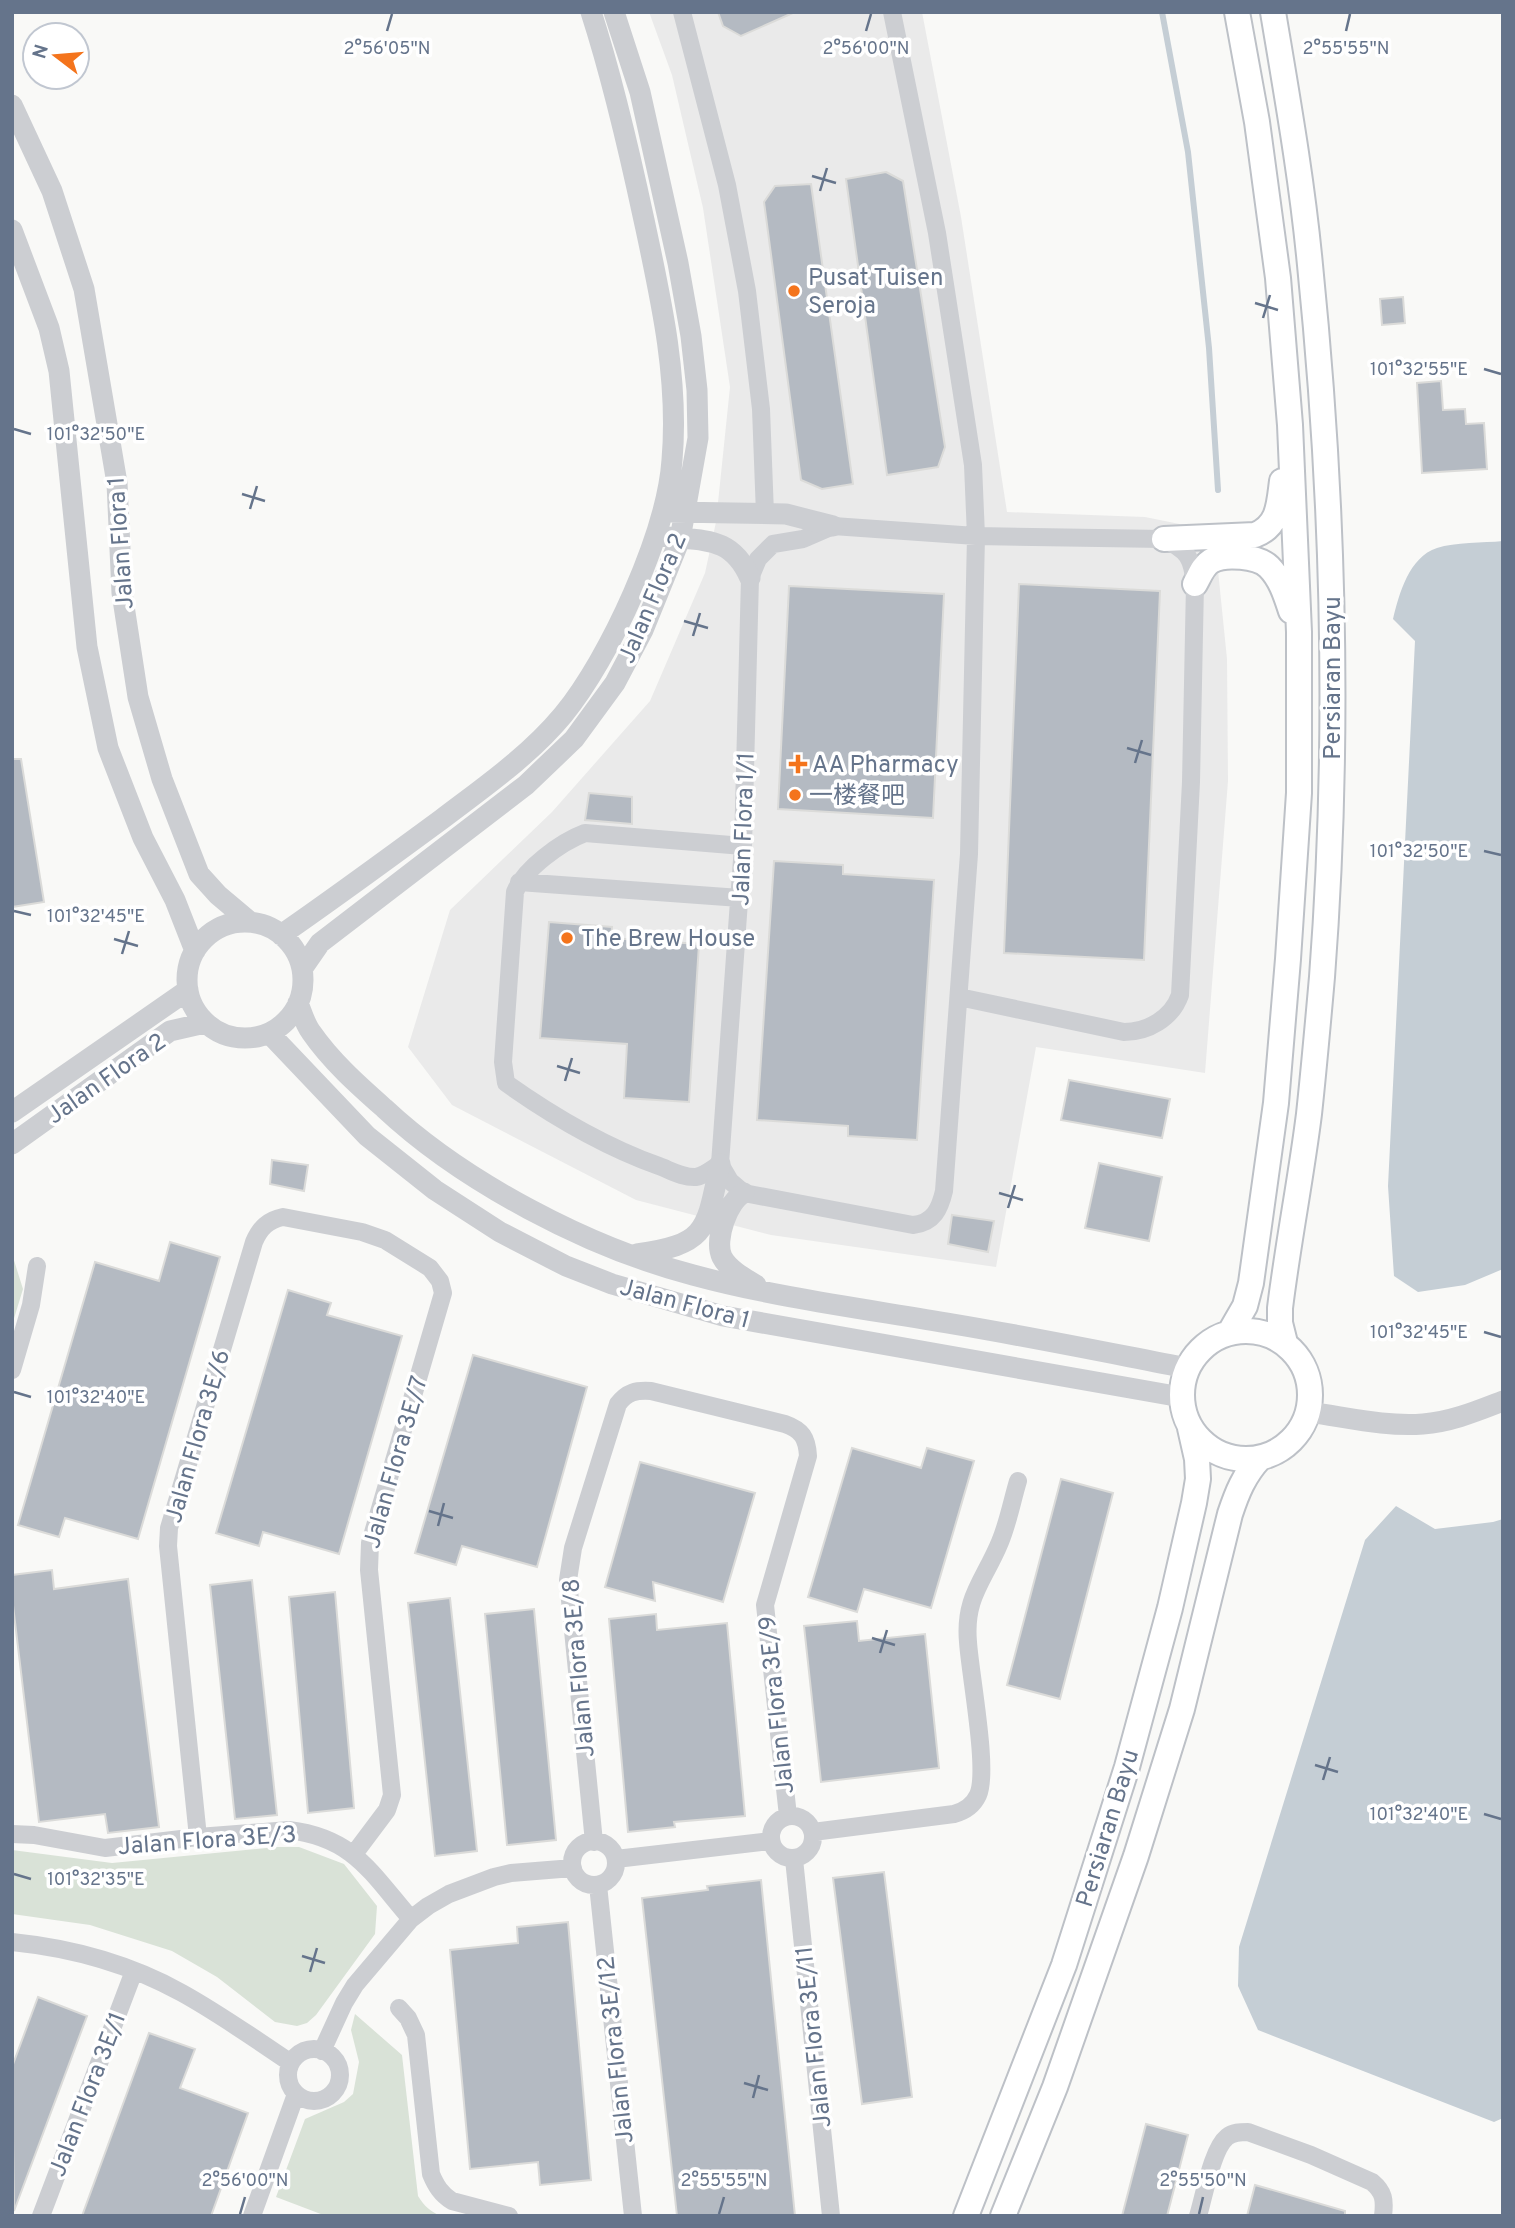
<svg xmlns="http://www.w3.org/2000/svg" width="1515" height="2228" viewBox="0 0 1515 2228" font-family="Overpass,'Noto Sans SC',sans-serif">
	<rect width="100%" height="100%" fill="#f9f9f7"/>
	<!-- built -->
	<path fill="#eaeaea" d="M 649,12 L 922,12 L 961,217 L 1007,512 L 1145,517 L 1214,531 L 1227,659 L 1228,781 L 1205,1073 L 1036,1047 L 996,1267 L 771,1235 L 636,1200 L 452,1105 L 408,1047 L 450,910 L 552,812 L 650,701 L 705,573 L 716,522 L 730,387 L 703,208 L 672,75 Z"/>
	<!-- green -->
	<path fill="#d9e2d7" d="M 12,1254 L 23,1289 L 12,1325 Z
		M 277,1847 L 299,1847 L 344,1864 L 377,1906 L 375,1934 L 316,2015 L 307,2023 L 297,2026 L 275,2022 L 217,1977 L 172,1951 L 90,1925 L 12,1914 L 12,1850 L 112,1863 Z
		M 355,2014 L 402,2055 L 418,2196 C 424,2206 431,2212 441,2216 L 326,2216 L 276,2197 L 305,2119 L 344,2102 L 353,2094 L 359,2062 L 351,2030 Z"/>
	<!-- water -->
	<path fill="#c5ced5" d="M 1503,541 L 1503,1269 L 1465,1285 L 1418,1292 L 1394,1276 L 1388,1186 L 1415,641 L 1393,619 C 1399,594 1409,557 1437,548 C 1455,542 1483,543 1503,541 Z
		M 1396,1506 L 1435,1529 L 1493,1522 L 1503,1519 L 1503,2118 L 1494,2122 L 1258,2030 L 1238,1986 L 1239,1947 L 1365,1540 Z"/>
	<g fill="none" stroke-linecap="round" stroke-linejoin="round">
		<!-- stream -->
		<path stroke="#c5ced5" stroke-width="6" d="M 1162,12 L 1188,152 L 1209,348 L 1218,490"/>
	</g>
	<!-- building -->
	<path fill="#b4bac2" stroke="#dbdbd9" stroke-width="2" d="M 718,12 L 795,12 L 741,36 L 723,26 Z
		M 886,172 L 903,181 L 945,447 L 938,467 L 887,475 L 846,179 Z
		M 811,184 L 853,484 L 822,489 L 801,480 L 764,202 L 775,186 Z
		M 1403,297 L 1405,323 L 1382,325 L 1380,299 Z
		M 1441,381 L 1443,410 L 1465,409 L 1466,424 L 1484,423 L 1487,469 L 1422,473 L 1417,383 Z
		M 1019,584 L 1160,591 L 1144,960 L 1004,953 Z
		M 789,586 L 944,594 L 933,818 L 778,809 Z
		M 12,759 L 21,759 L 44,902 L 12,907 Z
		M 589,793 L 632,797 L 632,824 L 585,820 Z
		M 774,861 L 843,865 L 843,874 L 934,880 L 917,1140 L 848,1136 L 848,1126 L 757,1120 Z
		M 549,922 L 612,927 L 611,938 L 699,944 L 689,1102 L 624,1098 L 627,1044 L 540,1038 Z
		M 1069,1080 L 1170,1099 L 1162,1138 L 1061,1120 Z
		M 272,1160 L 308,1165 L 304,1191 L 270,1184 Z
		M 1099,1163 L 1162,1177 L 1149,1241 L 1085,1228 Z
		M 952,1215 L 994,1221 L 988,1252 L 948,1244 Z
		M 170,1242 L 220,1257 L 138,1539 L 65,1518 L 59,1537 L 18,1525 L 95,1262 L 159,1281 Z
		M 288,1290 L 331,1303 L 327,1315 L 402,1336 L 339,1554 L 263,1532 L 259,1546 L 216,1533 Z
		M 473,1355 L 587,1387 L 537,1567 L 462,1546 L 456,1565 L 415,1553 Z
		M 852,1448 L 921,1468 L 927,1448 L 974,1461 L 931,1608 L 864,1589 L 857,1612 L 808,1597 Z
		M 640,1462 L 755,1493 L 723,1602 L 653,1582 L 655,1601 L 605,1587 Z
		M 1061,1479 L 1113,1493 L 1060,1699 L 1007,1685 Z
		M 52,1570 L 54,1589 L 128,1579 L 159,1827 L 108,1833 L 105,1814 L 39,1822 L 12,1597 L 12,1575 Z
		M 252,1580 L 277,1815 L 235,1819 L 210,1585 Z
		M 335,1592 L 354,1808 L 308,1813 L 289,1597 Z
		M 450,1598 L 477,1851 L 435,1856 L 408,1603 Z
		M 534,1609 L 556,1840 L 507,1845 L 485,1614 Z
		M 656,1614 L 657,1630 L 727,1623 L 745,1816 L 674,1822 L 675,1827 L 628,1832 L 609,1619 Z
		M 857,1621 L 859,1641 L 925,1634 L 939,1768 L 821,1782 L 804,1626 Z
		M 884,1872 L 912,2097 L 862,2104 L 833,1878 Z
		M 761,1880 L 795,2216 L 677,2216 L 642,1898 L 708,1890 L 707,1886 Z
		M 568,1922 L 591,2180 L 540,2185 L 538,2162 L 470,2169 L 450,1950 L 518,1943 L 517,1927 Z
		M 38,1997 L 87,2016 L 14,2211 L 12,2067 Z
		M 149,2033 L 195,2049 L 180,2088 L 248,2113 L 211,2216 L 82,2216 Z
		M 1146,2124 L 1188,2135 L 1167,2216 L 1122,2216 Z
		M 1255,2185 L 1345,2211 L 1345,2216 L 1247,2216 Z"/>
	<g fill="none" stroke-linecap="round" stroke-linejoin="round">
		<defs>
			<path id="secondary" d="M 1273,12 C 1287,96 1302,180 1310,265 C 1334,501 1340,740 1322,977 C 1318,1022 1314,1068 1309,1114 C 1301,1178 1288,1243 1280,1308 L 1280,1323 L 1285,1343
				M 1164,539 L 1255,535 C 1279,526 1279,504 1282,481
				M 1195,584 C 1200,575 1203,566 1211,561 C 1225,553 1258,556 1269,567 C 1281,579 1286,596 1291,611
				M1182 1395a64 64 0 1 1 128 0a64 64 0 1 1-128 0Z
				M 1230,1332 L 1245,1306 L 1251,1283 L 1276,1103 L 1288,959 L 1299,793 L 1299,632 L 1290,425 L 1278,278 L 1257,122 L 1237,12
				M 966,2216 L 1064,1965 L 1127,1767 L 1170,1608 L 1194,1503 L 1198,1479 L 1197,1459 L 1190,1428
				M 1003,2216 L 1055,2087 L 1136,1856 L 1182,1709 L 1230,1514 C 1237,1493 1244,1475 1260,1458"/>
		</defs>
		<!-- secondary casing -->
		<use href="#secondary" stroke="#bdc1c7" stroke-width="28"/>
		<!-- minor -->
		<path stroke="#ccced2" stroke-width="18" d="M 682,12 L 727,185 L 747,291 L 761,409 L 765,514
			M 519,882 L 740,898
			M 720,1164 L 743,846 L 750,578 L 758,559 L 773,544 L 803,539 L 833,526 L 976,536 L 1164,539 C 1188,551 1192,557 1195,584 L 1191,782 L 1180,995 C 1172,1018 1148,1032 1124,1032 L 959,997
			M 720,1164 L 730,1181 L 744,1193 L 913,1225 C 934,1223 940,1208 944,1191 L 969,854 L 976,536 L 973,465 L 937,233 L 892,12
			M 720,1164 C 712,1169 704,1176 696,1177 C 683,1178 670,1170 659,1166 C 603,1146 554,1117 506,1083 L 503,1062 L 515,892 C 524,869 561,842 585,833 L 743,846
			M 12,1370 L 31,1305 L 37,1266
			M771 1837a21 21 0 1 1 42 0a21 21 0 1 1-42 0Z
			M 813,1832 L 954,1814 C 965,1811 973,1806 978,1795 C 989,1771 970,1674 968,1642 C 964,1597 984,1581 1000,1542 C 1008,1523 1012,1501 1018,1481
			M 12,1834 L 34,1835 L 105,1848 L 198,1837 L 289,1830 C 354,1838 371,1873 411,1919
			M 198,1837 L 168,1546 L 169,1528 L 254,1242 C 260,1228 268,1220 283,1217 L 362,1232 L 385,1240 L 430,1268 L 440,1281 L 443,1293 L 370,1543 L 369,1570 L 392,1795 L 387,1810 L 354,1854
			M572 1863a22 22 0 1 1 44 0a22 22 0 1 1-44 0Z
			M 594,1842 L 568,1580 L 573,1548 L 618,1404 C 627,1392 636,1390 651,1391 L 785,1424 C 802,1430 807,1438 808,1456 L 765,1605 L 788,1816
			M 616,1859 L 771,1841
			M 794,1859 L 831,2216
			M 598,1885 L 633,2216
			M 12,1942 C 71,1948 130,1964 182,1993 C 220,2014 255,2039 291,2063
			M 399,2008 L 408,2018 L 416,2035 L 431,2174 C 436,2186 441,2194 452,2201 L 509,2216
			M288 2075a26 26 0 1 1 52 0a26 26 0 1 1-52 0Z
			M 322,2051 L 344,2003 L 355,1985 L 411,1919 L 428,1906 L 449,1894 L 494,1877 L 511,1873 L 573,1868
			M 41,2216 L 134,1971
			M 252,2216 L 296,2094
			M 1198,2216 C 1204,2197 1212,2149 1227,2137 C 1233,2132 1240,2132 1248,2132 L 1311,2155 L 1372,2182 C 1384,2192 1385,2200 1383,2216"/>
		<!-- tertiary -->
		<path stroke="#ccced2" stroke-width="21" d="M 12,105 L 52,191 L 84,289 L 117,483 L 122,593 L 138,697 L 162,779 L 199,874 L 218,895 L 250,922
			M 12,230 L 49,328 L 59,371 L 87,647 L 108,748 L 143,838 L 175,900 L 195,951
			M 672,512 L 786,514 L 833,526
			M 668,537 C 706,541 732,537 750,578
			M187 980a58 58 0 1 1 116 0a58 58 0 1 1-116 0Z
			M 281,935 C 336,897 389,858 442,819 C 484,787 529,756 563,715 C 610,658 667,533 672,460 C 679,379 661,299 644,220 C 629,150 613,80 591,12
			M 302,969 L 320,943 L 526,785 L 574,739 L 615,683 L 643,630 L 680,539 L 698,438 L 697,390 L 691,336 L 678,263 L 640,92 L 614,12
			M 298,1003 C 302,1013 305,1024 311,1032 C 331,1061 358,1085 384,1108 C 463,1182 589,1248 693,1275 C 778,1298 866,1309 953,1324 C 1031,1337 1109,1353 1187,1368
			M 269,1033 L 367,1136 L 435,1190 L 500,1232 L 566,1266 L 612,1284 L 723,1316 L 1181,1397
			M 12,1112 L 188,990
			M 12,1144 L 170,1031 L 205,1023
			M 744,1193 C 728,1200 714,1240 722,1257 C 728,1269 744,1278 756,1285
			M 637,1254 C 708,1244 706,1230 720,1164
			M 1308,1412 C 1346,1417 1385,1427 1423,1424 C 1451,1422 1477,1411 1503,1401"/>
		<!-- secondary -->
		<use href="#secondary" stroke="#fff" stroke-width="24"/>
	</g>
	<!-- ticks -->
	<path fill="none" stroke="#65748b" stroke-width="2.5" d="M 387,31 L 392,14M 866,31 L 871,14M 1346,31 L 1350,14M 812,176 L 836,183M 820,191 L 827,168M 1255,303 L 1278,310M 1263,318 L 1270,295M 1484,369 L 1501,374M 14,429 L 31,434M 242,494 L 265,501M 250,509 L 257,486M 684,621 L 708,628M 693,636 L 700,613M 1127,748 L 1151,755M 1135,763 L 1142,740M 1484,851 L 1501,855M 14,911 L 31,915M 114,939 L 138,946M 122,954 L 129,931M 557,1066 L 580,1073M 565,1081 L 572,1058M 999,1193 L 1023,1200M 1008,1208 L 1015,1185M 1484,1332 L 1501,1337M 14,1392 L 31,1397M 429,1511 L 453,1518M 438,1526 L 444,1503M 872,1638 L 895,1645M 880,1653 L 887,1630M 1315,1765 L 1338,1772M 1323,1780 L 1330,1757M 1484,1814 L 1501,1819M 14,1874 L 31,1879M 302,1956 L 325,1963M 310,1972 L 317,1948M 744,2083 L 768,2090M 753,2098 L 759,2075M 240,2214 L 245,2197M 719,2214 L 724,2197M 1199,2214 L 1203,2197"/>
	<!-- markers -->
	<g fill="#f4741c" stroke="#fff" stroke-width="2.5">
		<circle cx="794" cy="291" r="7"/>
		<path d="M794.5 753.5h7v7h7v7h-7v7h-7v-7h-7v-7h7z"/>
		<circle cx="795" cy="795" r="7"/>
		<circle cx="567" cy="938" r="7"/>
	</g>
	<g text-anchor="middle" stroke-width="7" stroke-linejoin="round" paint-order="stroke">
		<!-- poi labels -->
		<g font-size="24" fill="#65748b" stroke="#fff" text-anchor="start">
			<text x="808" y="285">Pusat Tuisen<tspan x="808" dy="28">Seroja</tspan></text>
			<text x="812" y="772">AA Pharmacy</text>
			<text x="809" y="803">一楼餐吧</text>
			<text x="581" y="946">The Brew House</text>
		</g>
		<!-- street labels -->
		<g font-size="24" fill="#65748b" stroke="#fff">
			<text transform="translate(120 543) rotate(-94)" y="8">Jalan Flora 1</text>
			<text transform="translate(652 598) rotate(-67)" y="8">Jalan Flora 2</text>
			<text transform="translate(1332 678) rotate(-90)" y="8">Persiaran Bayu</text>
			<text transform="translate(743 829) rotate(-88)" y="8">Jalan Flora 1/1</text>
			<text transform="translate(106 1078) rotate(-35)" y="8">Jalan Flora 2</text>
			<text transform="translate(685 1303) rotate(15)" y="8">Jalan Flora 1</text>
			<text transform="translate(197 1436) rotate(-74)" y="8">Jalan Flora 3E/6</text>
			<text transform="translate(395 1462) rotate(-74)" y="8">Jalan Flora 3E/7</text>
			<text transform="translate(578 1668) rotate(-95)" y="8">Jalan Flora 3E/8</text>
			<text transform="translate(776 1705) rotate(-96)" y="8">Jalan Flora 3E/9</text>
			<text transform="translate(1107 1828) rotate(-73)" y="8">Persiaran Bayu</text>
			<text transform="translate(207 1840) rotate(-4)" y="8">Jalan Flora 3E/3</text>
			<text transform="translate(813 2037) rotate(-96)" y="8">Jalan Flora 3E/11</text>
			<text transform="translate(615 2050) rotate(-96)" y="8">Jalan Flora 3E/12</text>
			<text transform="translate(87 2094) rotate(-69)" y="8">Jalan Flora 3E/1</text>
		</g>
	</g>
	<g font-size="18" text-anchor="middle" fill="#65748b" stroke="#fff" stroke-width="7" stroke-linejoin="round" paint-order="stroke">
		<text x="387" y="54">2°56'05"N</text>
		<text x="866" y="54">2°56'00"N</text>
		<text x="1346" y="54">2°55'55"N</text>
		<text x="1419" y="375">101°32'55"E</text>
		<text x="96" y="440">101°32'50"E</text>
		<text x="1419" y="857">101°32'50"E</text>
		<text x="96" y="922">101°32'45"E</text>
		<text x="1419" y="1338">101°32'45"E</text>
		<text x="96" y="1403">101°32'40"E</text>
		<text x="1419" y="1820">101°32'40"E</text>
		<text x="96" y="1885">101°32'35"E</text>
		<text x="245" y="2186">2°56'00"N</text>
		<text x="724" y="2186">2°55'55"N</text>
		<text x="1203" y="2186">2°55'50"N</text>
	</g>
	<!-- border -->
	<rect width="1515" height="2228" fill="none" stroke="#65748b" stroke-width="28"/>
	<!-- north arrow -->
	<g transform="translate(56 56) rotate(286)"><circle r="33" fill="#ffffff" stroke="#c1c7d1" stroke-width="2"/>
	<path d="M0-5L12 26L0 18L-12 26Z" fill="#f4741c"/>
	<text y="-10" font-size="19" font-weight="bold" text-anchor="middle" fill="#65748b">N</text>
	</g>
</svg>
